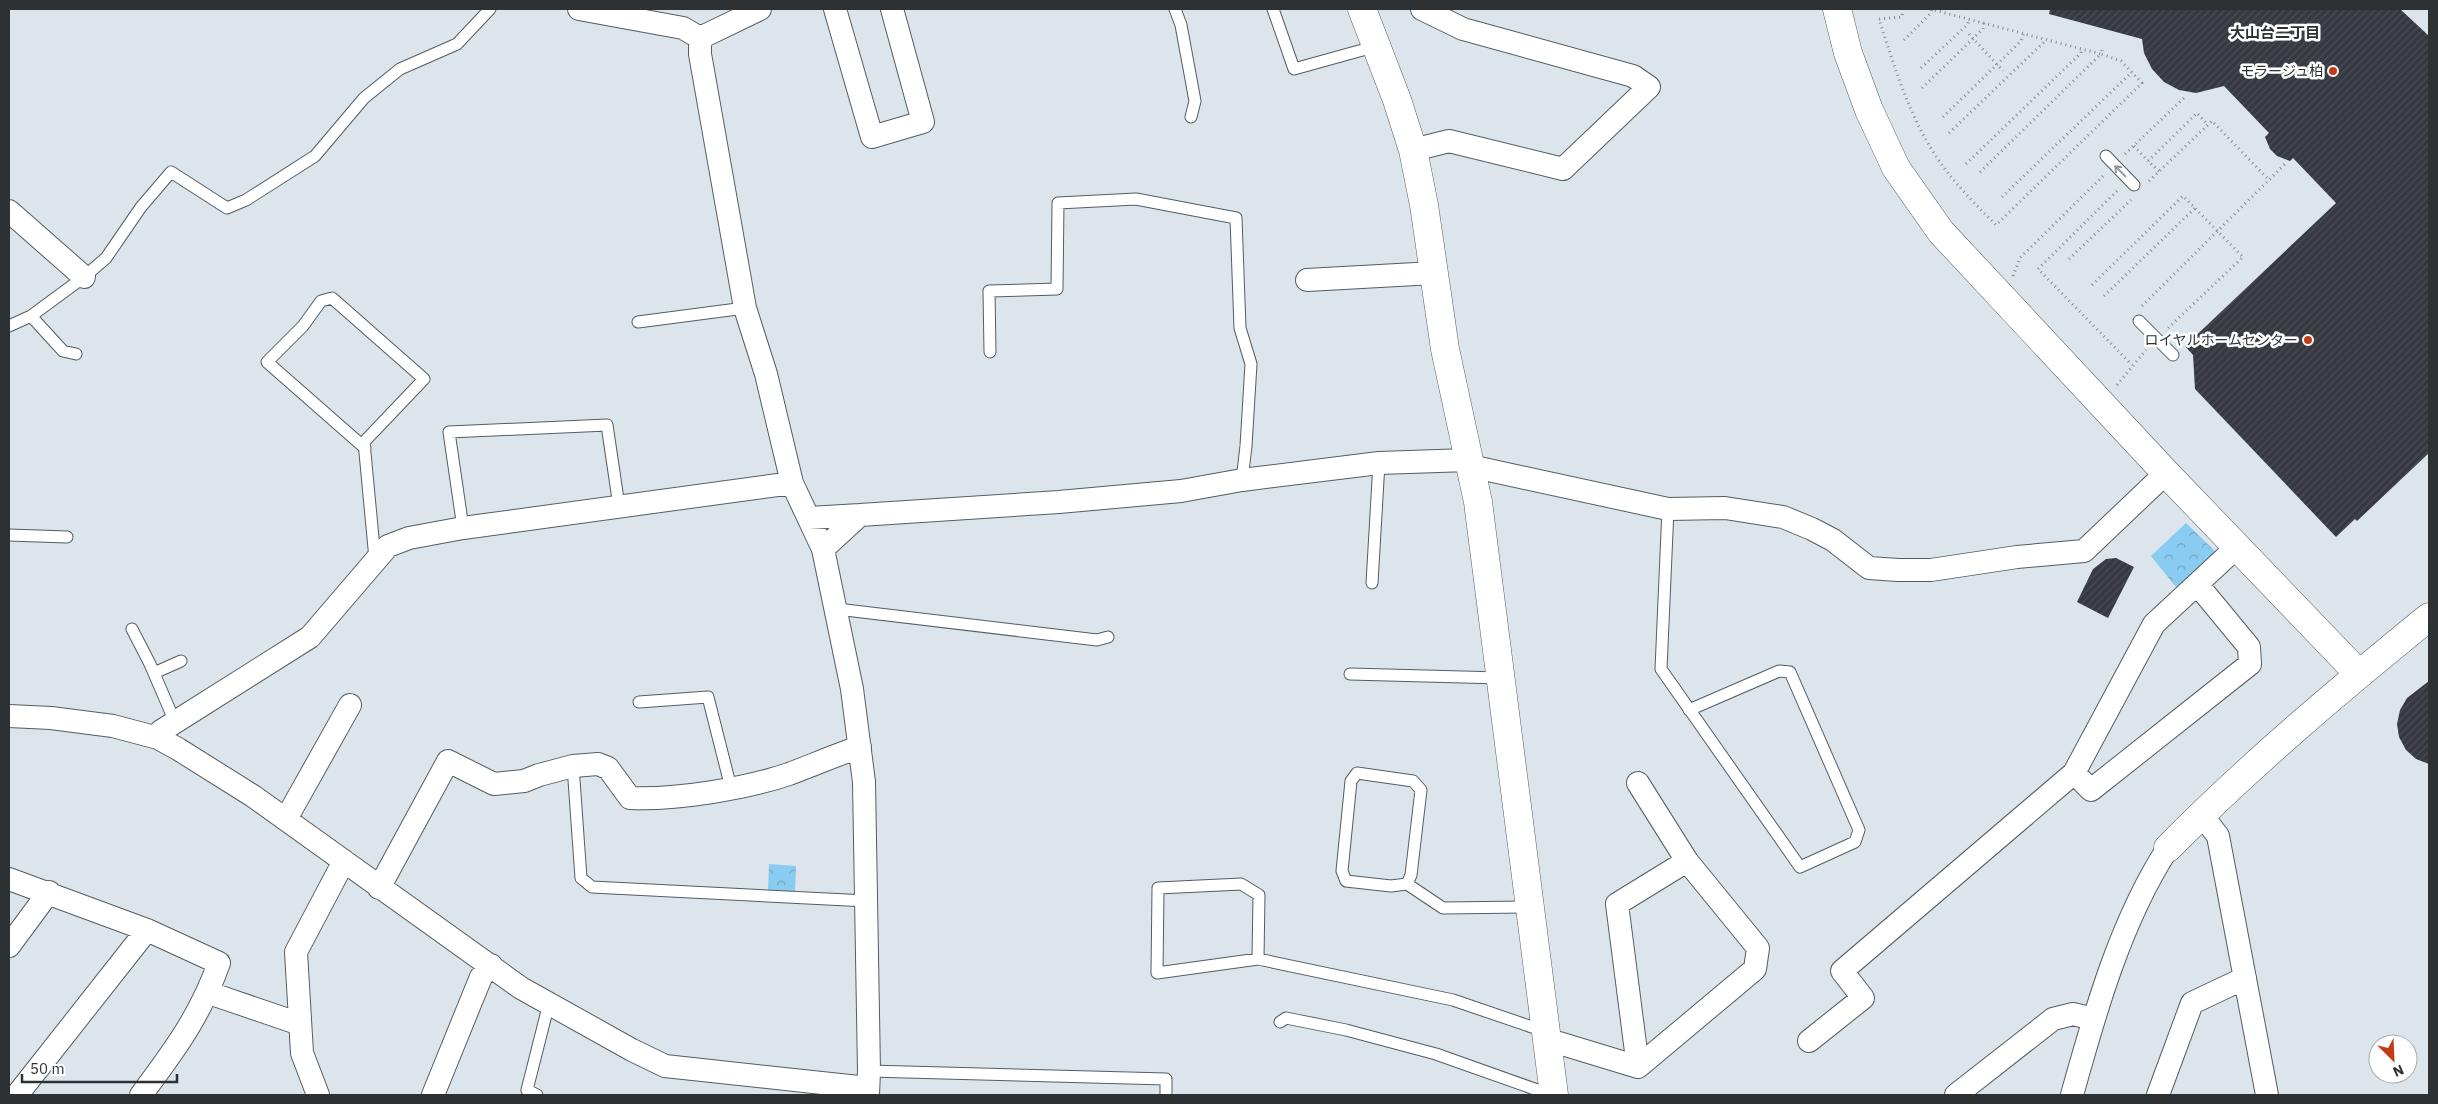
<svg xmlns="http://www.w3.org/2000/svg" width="2438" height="1104" viewBox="0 0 2438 1104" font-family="'IBM Plex Sans','Noto Sans JP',sans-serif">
	<defs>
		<pattern id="park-crowns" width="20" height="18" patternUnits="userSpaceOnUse" patternTransform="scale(1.25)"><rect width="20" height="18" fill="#8accf1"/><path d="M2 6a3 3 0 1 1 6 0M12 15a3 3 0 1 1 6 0" fill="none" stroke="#71a6c4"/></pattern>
		<pattern id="building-hatch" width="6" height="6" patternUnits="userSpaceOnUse" patternTransform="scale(1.25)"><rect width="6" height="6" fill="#363940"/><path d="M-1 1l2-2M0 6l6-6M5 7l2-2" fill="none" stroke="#4b4d54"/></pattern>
	</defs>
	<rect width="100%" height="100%" fill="#dbe5eb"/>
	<!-- park -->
	<path fill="url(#park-crowns)" d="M 2186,523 L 2219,555 L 2180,592 L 2151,556 Z
		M 769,864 L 796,866 L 795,892 L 768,891 Z"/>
	<!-- building -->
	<path fill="url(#building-hatch)" d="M 2050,9 L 2400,9 L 2429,36 L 2429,453 L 2357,521 L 2355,519 L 2336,537 L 2195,389 L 2193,355 L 2185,346 L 2336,203 L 2293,158 L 2290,161 L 2277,156 L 2270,149 L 2265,137 L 2269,133 L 2224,86 L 2196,93 L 2179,90 L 2164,82 L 2152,69 L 2144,53 L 2142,39 L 2049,14 Z
		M 2116,558 L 2134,567 L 2108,618 L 2077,602 L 2093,569 L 2106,559 Z
		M 2429,681 L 2429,764 L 2416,759 L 2406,750 L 2399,737 L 2397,724 L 2400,710 L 2407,698 Z"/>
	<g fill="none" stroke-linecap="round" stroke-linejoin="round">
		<defs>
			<path id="service" d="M 1175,9 L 1181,25 L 1195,101 L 1191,117
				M 1273,9 L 1294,69 L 1377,46
				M 2106,156 L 2134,185
				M 31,316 L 63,351 L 76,354
				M 2139,321 L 2173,355
				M 638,322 L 745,308
				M 9,326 L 31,316 L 84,277 L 106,258 L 141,207 L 171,172 L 227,208 L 246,200 L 315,156 L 364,98 L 400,69 L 457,44 L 490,9
				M 990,352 L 989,291 L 1057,289 L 1058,203 L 1136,199 L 1236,218 L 1240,328 L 1251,364 L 1246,446 L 1242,480
				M 365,448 L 267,362 L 303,326 L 321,301 L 332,298 L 424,379 L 364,442 L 375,559
				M 1668,509 L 1661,669 L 1800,867 L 1855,842 L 1859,830 L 1790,672 L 1779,671 L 1689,710
				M 463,528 L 449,432 L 607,425 L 619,506
				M 9,535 L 67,537
				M 1372,583 L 1379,463
				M 837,609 L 1097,640 L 1108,637
				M 132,629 L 150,664 L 175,722
				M 154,673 L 181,661
				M 1350,674 L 1500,678
				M 639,702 L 708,697 L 731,788
				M 573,766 L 581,878 L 592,887 L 867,901
				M 1407,884 L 1411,875 L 1421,790 L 1413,781 L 1357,773 L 1351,781 L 1342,871 L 1346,881 L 1391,886 L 1407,884 L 1443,908 L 1528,907
				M 1258,959 L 1259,895 L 1241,884 L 1158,888 L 1157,973 L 1258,959 L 1453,1000 L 1532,1027 L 1544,1026
				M 1280,1022 L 1286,1018 L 1346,1030 L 1436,1054 L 1543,1092 L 1554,1092
				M 869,1071 L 1166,1079 L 1166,1095
				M 537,1095 L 527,1090 L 549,1003"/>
			<path id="minor" d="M 579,9 L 683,28 L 700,38
				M 760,9 L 700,38 L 700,54 L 745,308 L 766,374 L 792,483 L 823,549 L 852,689 L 864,782 L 869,1071 L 868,1095
				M 835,9 L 872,137 L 923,122 L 892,9
				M 1413,150 L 1449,141 L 1563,169 L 1649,87 L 1633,76 L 1463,29 L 1422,9
				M 9,211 L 84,277
				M 1307,280 L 1434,273
				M 1470,466 L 1668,509 L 1725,508 L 1783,517 L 1812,529 L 1833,540 L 1869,568 L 1898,570 L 1931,570 L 2017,557 L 2084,551 L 2166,473
				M 809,518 L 860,515
				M 823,549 L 860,515 L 1059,502 L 1181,491 L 1242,480 L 1379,463 L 1468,460
				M 9,716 L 51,718 L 113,726 L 158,738 L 178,749 L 253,796 L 521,988 L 632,1050 L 665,1066 L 868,1088
				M 158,738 L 161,731 L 310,637 L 388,546 L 409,538 L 463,528 L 792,483
				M 2074,773 L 2091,790 L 2250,664 L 2249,647 L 2197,584
				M 2201,814 L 2218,836 L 2267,1095
				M 286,819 L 350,705
				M 9,879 L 147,930 L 219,963 C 200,1016 174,1051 141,1095
				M 379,888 L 448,761 L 494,784 L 524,781 L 539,775 L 573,766 L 598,764 L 608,768 L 630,798 C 676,800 745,789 789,774 C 813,765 836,755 860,747
				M 9,946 L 49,892
				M 209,993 L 300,1024
				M 1809,1041 L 1863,998 L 1842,971 L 2074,773 L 2154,624 L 2238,546
				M 1546,1045 L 1559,1043 L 1638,1067 L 1755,969 L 1758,948 L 1687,861 L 1638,783
				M 1638,1067 L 1617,904 L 1687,861
				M 17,1095 L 147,930
				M 318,1095 L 302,1053 L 296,952 L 344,861
				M 433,1095 L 481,977 L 491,965
				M 1956,1095 L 2053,1019 L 2073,1014 L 2094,1019
				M 2072,1095 C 2095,1012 2121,920 2168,848
				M 2158,1095 L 2192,1003 L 2245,978"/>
			<path id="tertiary" d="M 1362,9 L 1397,100 L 1413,150 L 1424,205 L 1445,349 L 1478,502 L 1554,1095
				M 1837,9 L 1848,53 L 1869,110 L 1896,168 L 1941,232 L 2166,473 L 2359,674
				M 2168,848 C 2250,765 2339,690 2429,617"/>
		</defs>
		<!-- service casing -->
		<use href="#service" stroke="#545d61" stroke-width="13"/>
		<!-- minor casing -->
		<use href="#minor" stroke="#545d61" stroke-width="24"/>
		<!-- tertiary casing -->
		<use href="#tertiary" stroke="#545d61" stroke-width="29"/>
		<!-- path -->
		<path stroke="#848b8f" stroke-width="3" stroke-dasharray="1 4" stroke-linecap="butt" d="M 1903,9 L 1902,17 L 1879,19 C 1895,69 1911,122 1942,165 C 1958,187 1977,206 1996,225 L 2142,83 L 2121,61 L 2101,54 L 1979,173
			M 1930,9 L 2101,54 L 2103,47
			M 1969,34 L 2003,71
			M 1904,40 L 1931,13 L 1932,9
			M 1921,68 L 1968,24 L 1969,19
			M 1922,88 L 1983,29 L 1984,23
			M 1943,117 L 2021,41 L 2024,33
			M 1949,133 L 2043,43 L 2045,39
			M 2134,146 L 2148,161
			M 2125,154 L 2185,97
			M 1966,164 L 2081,53 L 2082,49
			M 2159,171 L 2148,161 L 2197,113 L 2208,125
			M 2149,181 L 2212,121 L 2269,180
			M 2117,191 L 2038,269 L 2132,365
			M 2002,197 L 2132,72
			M 2069,259 L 2131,200
			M 2013,276 L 2020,258 L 2103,176
			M 2092,285 L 2183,196 L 2243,257 L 2168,328
			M 2104,296 L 2195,208
			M 2142,306 L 2287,162
			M 2117,385 L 2146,350"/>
		<!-- service -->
		<use href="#service" stroke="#fff" stroke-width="11"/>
		<!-- minor -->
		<use href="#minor" stroke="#fff" stroke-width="22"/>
		<!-- tertiary -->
		<use href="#tertiary" stroke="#fff" stroke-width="28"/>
	</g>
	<!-- one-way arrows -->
	<defs><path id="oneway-shaft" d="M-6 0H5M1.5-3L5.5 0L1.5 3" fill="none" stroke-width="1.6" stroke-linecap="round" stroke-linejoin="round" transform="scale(1.25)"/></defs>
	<use stroke="#969899" href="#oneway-shaft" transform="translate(2120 171) rotate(-135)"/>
	<!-- markers -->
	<g fill="#c53b18" stroke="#fff" stroke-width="2">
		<circle cx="2333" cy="71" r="5"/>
		<circle cx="2308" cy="340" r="5"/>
	</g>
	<g text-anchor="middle" stroke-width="5" stroke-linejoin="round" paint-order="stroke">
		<!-- poi labels -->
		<g font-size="14" fill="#2d3133" stroke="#fff" text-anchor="end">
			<text x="2323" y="76">モラージュ柏</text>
			<text x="2298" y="345">ロイヤルホームセンター</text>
		</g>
		<!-- neighbourhood labels -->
		<g font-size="15" font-weight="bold" fill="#2d3133" stroke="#fff">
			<text x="2275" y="38">大山台二丁目</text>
		</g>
	</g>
	<!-- border -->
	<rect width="2438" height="1104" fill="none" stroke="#2d3133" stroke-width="20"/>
	<!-- north arrow -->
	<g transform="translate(2393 1059) rotate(156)"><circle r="24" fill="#ffffff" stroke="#abadad"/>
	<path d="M0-4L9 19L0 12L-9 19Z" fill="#c53b18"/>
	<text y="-8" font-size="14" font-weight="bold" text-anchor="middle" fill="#2d3133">N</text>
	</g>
	<!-- scale -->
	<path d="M22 1074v8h155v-8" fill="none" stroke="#2d3133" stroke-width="2.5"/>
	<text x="30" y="1074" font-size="15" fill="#2d3133" stroke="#ffffff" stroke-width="4" paint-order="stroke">50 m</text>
</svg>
